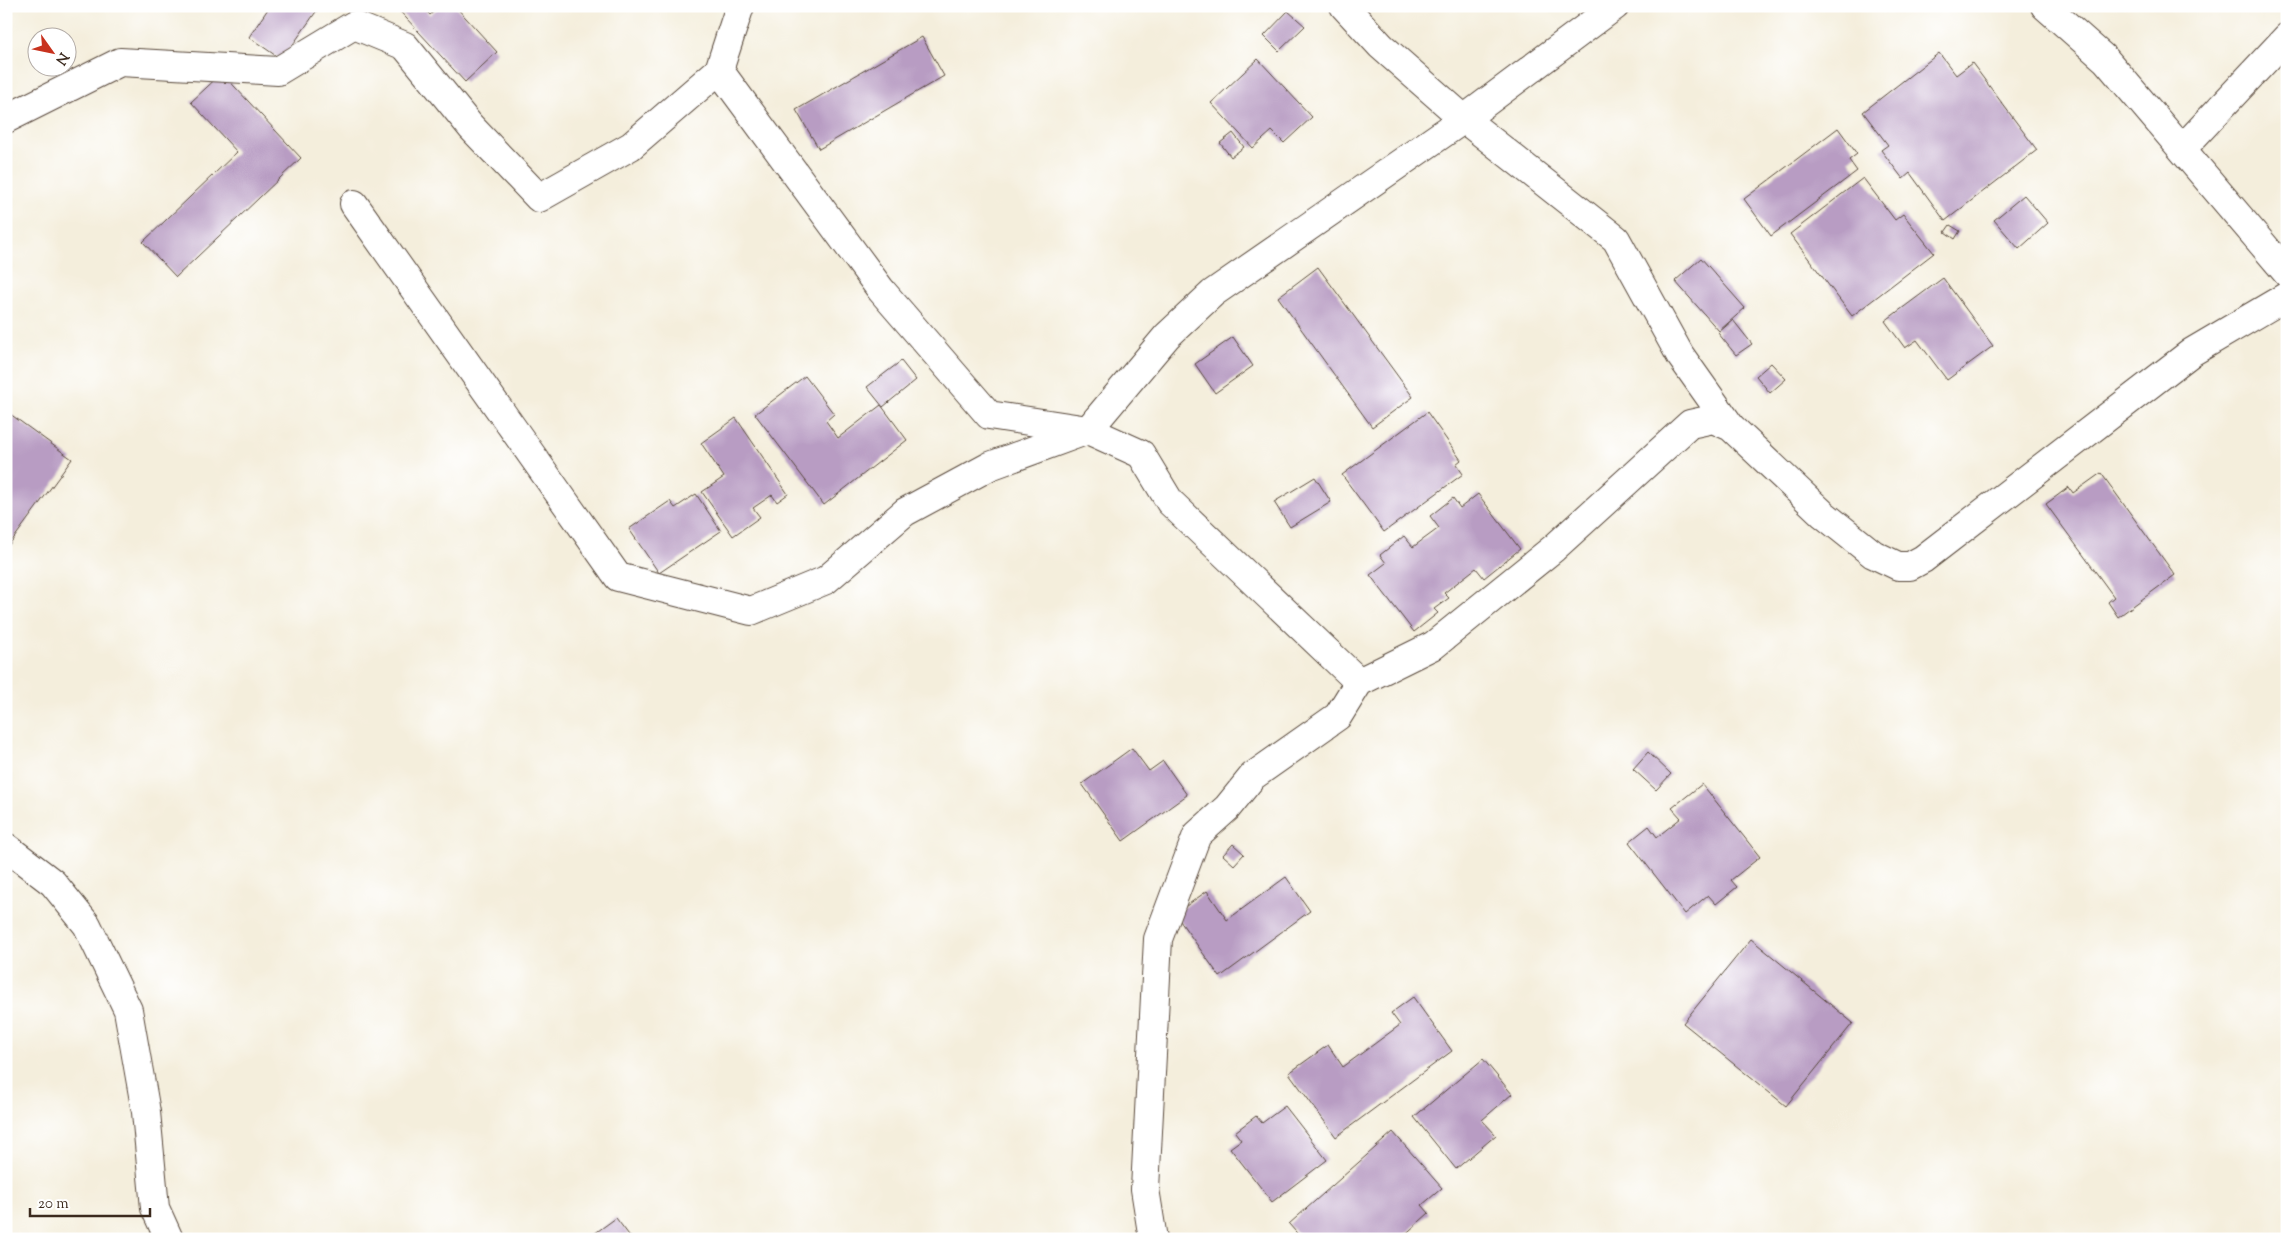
<svg xmlns="http://www.w3.org/2000/svg" width="2293" height="1245" viewBox="0 0 2293 1245" font-family="'Sorts Mill Goudy',serif">
	<rect width="100%" height="100%" fill="#fff"/>
	<filter id="ink" filterUnits="userSpaceOnUse"><feTurbulence type="fractalNoise" baseFrequency=".02" numOctaves="2"/><feDisplacementMap in="SourceGraphic" scale="10" xChannelSelector="R" yChannelSelector="G"/><feConvolveMatrix kernelMatrix="1 2 1 2 8 2 1 2 1" color-interpolation-filters="sRGB"/></filter>
	<filter id="wash" filterUnits="userSpaceOnUse"><feTurbulence type="fractalNoise" baseFrequency=".0096" numOctaves="4" result="noise"/><feDisplacementMap in="SourceGraphic" scale="20" xChannelSelector="R" yChannelSelector="G"/><feGaussianBlur stdDeviation="1.12" result="paint"/><feColorMatrix in="noise" values="0 0 0 0 0 0 0 0 0 0 0 0 0 0 0 0 0 1.4 0 .05"/><feComposite in="paint" operator="in"/></filter>
	<g filter="url(#wash)">
		<rect width="100%" height="100%" fill="#f4eedc"/>
		<g id="blocks">
			<!-- building -->
			<path fill="#b89cc3" d="M 270,6 L 320,6 L 282,60 L 249,37 Z
				M 395,6 L 422,6 L 430,15 L 440,6 L 455,6 L 497,52 L 465,82 Z
				M 1288,11 L 1305,26 L 1279,51 L 1264,36 Z
				M 922,37 L 944,76 L 819,149 L 796,110 Z
				M 1939,53 L 1956,75 L 1972,63 L 2037,150 L 1945,221 L 1910,173 L 1903,179 L 1881,150 L 1888,145 L 1863,112 Z
				M 1258,59 L 1312,117 L 1284,143 L 1272,131 L 1253,148 L 1211,103 Z
				M 222,73 L 301,158 L 176,277 L 143,242 L 237,152 L 191,102 Z
				M 1838,128 L 1857,154 L 1849,160 L 1857,171 L 1771,236 L 1744,199 Z
				M 1233,133 L 1244,147 L 1231,157 L 1220,143 Z
				M 1863,178 L 1895,220 L 1903,214 L 1934,253 L 1852,316 L 1790,234 Z
				M 2024,195 L 2048,223 L 2019,249 L 1994,220 Z
				M 1950,225 L 1960,231 L 1955,239 L 1945,232 Z
				M 1701,258 L 1745,308 L 1719,331 L 1675,281 Z
				M 1318,267 L 1413,397 L 1372,427 L 1278,297 Z
				M 1943,278 L 1993,346 L 1947,380 L 1917,340 L 1905,348 L 1885,321 Z
				M 1733,320 L 1752,344 L 1736,355 L 1718,333 Z
				M 1233,337 L 1253,366 L 1215,393 L 1195,364 Z
				M 901,361 L 916,380 L 883,407 L 867,387 Z
				M 1771,363 L 1786,379 L 1770,393 L 1756,376 Z
				M 805,376 L 834,414 L 826,421 L 838,438 L 881,405 L 907,440 L 824,505 L 755,414 Z
				M 6,411 L 72,459 L 6,549 Z
				M 1427,412 L 1461,460 L 1456,464 L 1463,474 L 1384,532 L 1342,475 Z
				M 736,418 L 788,494 L 777,502 L 772,495 L 753,508 L 760,517 L 733,536 L 702,492 L 724,477 L 701,443 Z
				M 2101,473 L 2175,575 L 2118,617 L 2108,602 L 2114,597 L 2046,504 L 2069,487 L 2073,493 Z
				M 1315,477 L 1331,502 L 1290,527 L 1274,502 Z
				M 696,494 L 721,531 L 659,573 L 629,529 L 670,501 L 675,508 Z
				M 1478,494 L 1520,549 L 1484,578 L 1476,568 L 1444,593 L 1449,598 L 1434,609 L 1438,613 L 1414,632 L 1370,575 L 1386,563 L 1380,555 L 1404,536 L 1413,547 L 1439,528 L 1430,516 L 1453,498 L 1460,508 Z
				M 1132,748 L 1149,771 L 1163,761 L 1187,795 L 1123,841 L 1082,784 Z
				M 1648,752 L 1671,774 L 1656,790 L 1633,769 Z
				M 1702,784 L 1760,857 L 1731,880 L 1737,887 L 1716,904 L 1708,895 L 1685,914 L 1629,842 L 1649,826 L 1657,837 L 1681,818 L 1672,808 Z
				M 1233,844 L 1244,854 L 1234,865 L 1223,855 Z
				M 1286,877 L 1310,911 L 1220,977 L 1175,914 L 1207,891 L 1227,920 Z
				M 1751,939 L 1853,1023 L 1786,1106 L 1683,1023 Z
				M 1413,997 L 1452,1051 L 1336,1137 L 1289,1073 L 1328,1045 L 1343,1067 L 1400,1025 L 1391,1013 Z
				M 1483,1059 L 1512,1094 L 1482,1120 L 1496,1135 L 1456,1169 L 1414,1117 Z
				M 1285,1106 L 1327,1160 L 1272,1202 L 1230,1148 L 1241,1140 L 1235,1132 L 1256,1116 L 1262,1123 Z
				M 1393,1132 L 1442,1188 L 1422,1205 L 1429,1213 L 1400,1239 L 1302,1239 L 1289,1224 Z
				M 616,1218 L 632,1239 L 587,1239 Z"/>
		</g>
	</g>
	<g filter="url(#ink)">
		<use href="#blocks" fill-opacity="0" stroke="#57473a" stroke-width="1"/>
		<g fill="none" stroke-linecap="round" stroke-linejoin="round">
			<defs>
				<path id="minor" d="M 740,6 L 719,70 L 881,290 L 989,415 L 1088,430 L 1141,454 L 1170,502 L 1359,682
					M 1344,6 L 1381,46 L 1464,119 L 1616,239 L 1680,355 L 1731,427
					M 2045,6 L 2106,60 L 2287,273
					M 6,119 L 120,62 L 278,71 L 354,25 L 405,46 L 471,127 L 539,198 L 631,146 L 719,70
					M 2182,149 L 2287,37
					M 354,204 L 618,577 L 751,611 L 826,580 L 905,512 L 990,466 L 1088,430 L 1167,336 L 1213,293 L 1464,119 L 1615,6
					M 6,847 L 53,883 L 87,925 L 128,1010 L 146,1112 L 155,1208 L 169,1239
					M 1153,1239 L 1145,1189 L 1158,939 L 1197,835 L 1227,808 L 1253,776 L 1338,716 L 1359,682 L 1434,645 L 1554,548 L 1690,424 L 1713,419 L 1731,427 L 1823,514 L 1873,554 L 1898,566 L 1910,566 L 1923,559 L 2192,352 L 2287,296"/>
			</defs>
			<!-- minor casing -->
			<use href="#minor" stroke="#57473a" stroke-width="30"/>
			<!-- minor -->
			<use href="#minor" stroke="#fff" stroke-width="28"/>
		</g>
	</g>
	<!-- margin -->
	<rect width="2293" height="1245" fill="none" stroke="#fff" stroke-width="25"/>
	<!-- north arrow -->
	<g transform="translate(52 52) rotate(123)"><circle r="24" fill="#ffffff" stroke="#b1aaa5"/>
	<path d="M0-4L9 19L0 12L-9 19Z" fill="#c8321e"/>
	<text y="-8" font-size="14" font-weight="bold" text-anchor="middle" fill="#3b2a1e">N</text>
	</g>
	<!-- scale -->
	<path d="M30 1208v8h120v-8" fill="none" stroke="#3b2a1e" stroke-width="2.5"/>
	<text x="38" y="1208" font-size="15" fill="#3b2a1e" stroke="#ffffff" stroke-width="4" paint-order="stroke">20 m</text>
</svg>
